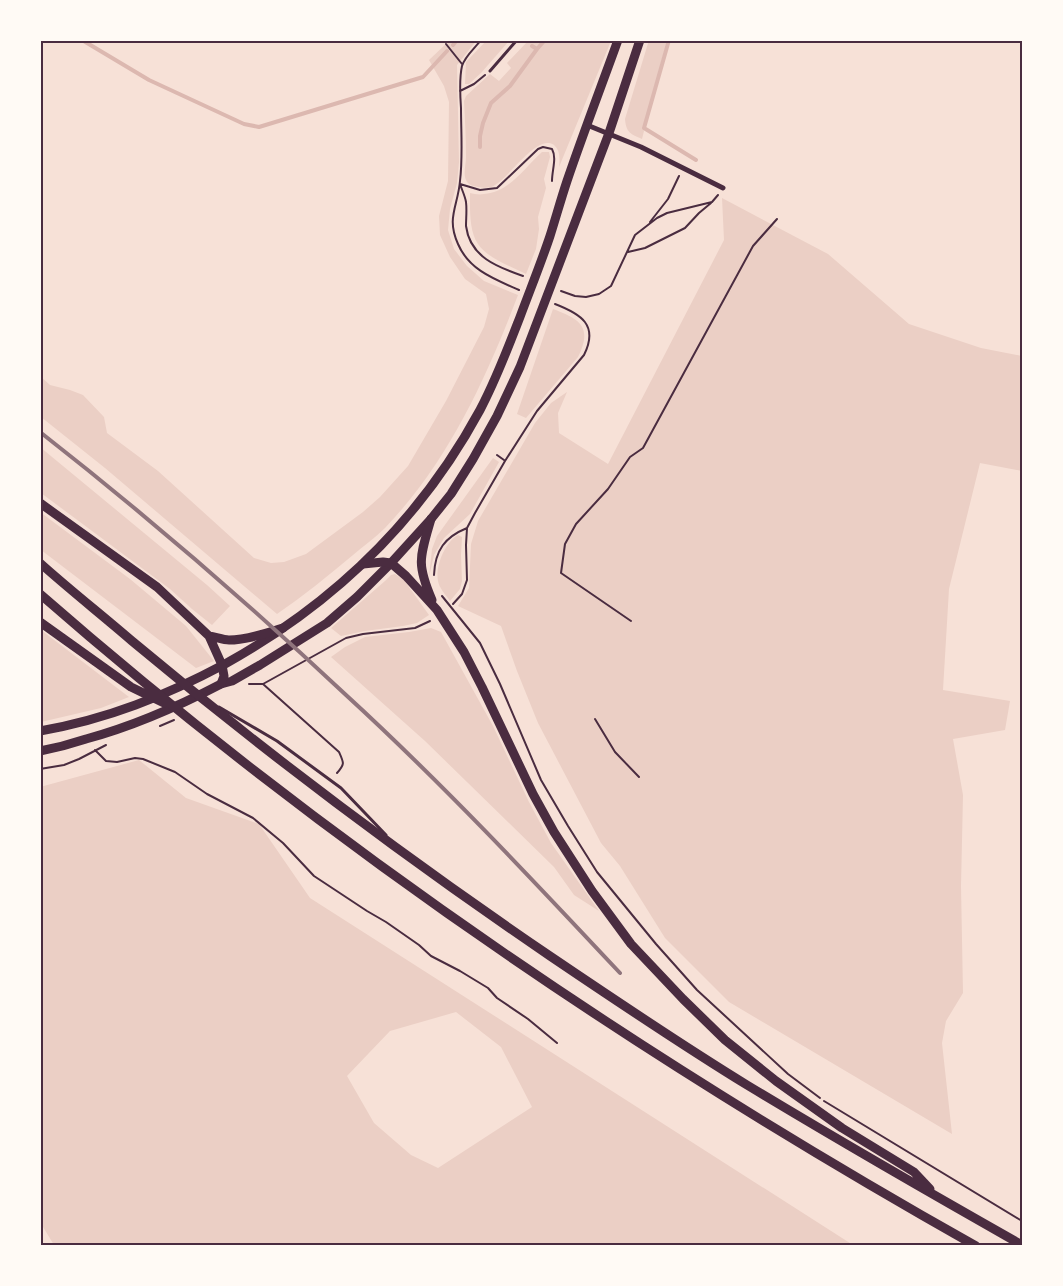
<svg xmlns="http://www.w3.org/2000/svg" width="1063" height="1286" viewBox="0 0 1063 1286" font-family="'PT Sans',sans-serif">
	<rect width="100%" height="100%" fill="#f7e1d7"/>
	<!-- green -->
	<path fill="#ebcfc5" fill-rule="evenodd" d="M 649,40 L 667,41 L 643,128 L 644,131 L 642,139 C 631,134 626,133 625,119 Z
		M 449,41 L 476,41 L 457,65 L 459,162 L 457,183 L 450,209 L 448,230 L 454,249 L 467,266 L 484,281 L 518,295 C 486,379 448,462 385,528 C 375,538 363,546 353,555 C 328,576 303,596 277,614 L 105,468 L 41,417 L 40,376 L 50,385 L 70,390 L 83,395 L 104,417 L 107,433 L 158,471 L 254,558 L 271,563 L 284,562 L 306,554 L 363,512 L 380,497 L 408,466 L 446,401 L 484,327 L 489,309 L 486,294 L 465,279 L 450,257 L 440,235 L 439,216 L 448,181 L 449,102 L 444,86 L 429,60 Z
		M 486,41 L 509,41 L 481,73 L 469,84 L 465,84 L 466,62 Z
		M 528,41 L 611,41 L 559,167 C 560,159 560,150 554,145 C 536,133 508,181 491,187 C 487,188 482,188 478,187 C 473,186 468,185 466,180 C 463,174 466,164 466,157 C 466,139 465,120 464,101 L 466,96 L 490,74 L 499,81 L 511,68 L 507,63 Z
		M 542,152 L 549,152 L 550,157 L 544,179 L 546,188 L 538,217 L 539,229 L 536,249 L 526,274 C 512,267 487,258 478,244 C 469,231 470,209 470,193 C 474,194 480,195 484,194 C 510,192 524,168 542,152 Z
		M 722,198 L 828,254 L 909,324 L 981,348 L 1022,356 L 1022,471 L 980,463 L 949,589 L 943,690 L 1010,701 L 1005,730 L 953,739 L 963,795 L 961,886 L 963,993 L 946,1021 L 942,1043 L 952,1134 L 729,1002 L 665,938 L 620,866 L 601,843 L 538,723 L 517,671 L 501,626 L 458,606 L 469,588 L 471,544 L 478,521 L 535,423 L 551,403 L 567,392 L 558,413 L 559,433 L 608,464 L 724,240 Z
		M 553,309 C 580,319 593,327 578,357 L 526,418 L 517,414 Z
		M 40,447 L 207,585 L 230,606 L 212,625 L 192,609 L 170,589 L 41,493 Z
		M 493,458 L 499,462 L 470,514 L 444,538 L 434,555 L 429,577 L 432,549 L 437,536 Z
		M 40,512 L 130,579 L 186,626 L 214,661 L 196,668 L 41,550 Z
		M 458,535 L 462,537 L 461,555 L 462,581 L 460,589 L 450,601 C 446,595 439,588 438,581 C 435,567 445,542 458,535 Z
		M 395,574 L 404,580 L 429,615 L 417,623 L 403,626 L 365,631 L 341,636 L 331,628 L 385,581 L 391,575 Z
		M 431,628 L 441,632 L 493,726 L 529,802 L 551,843 L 599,911 L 574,895 L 554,867 L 425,741 L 331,657 L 345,647 L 365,637 L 409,632 Z
		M 41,630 L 129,697 L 101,708 L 41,722 Z
		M 139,760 L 186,798 L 259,824 L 310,898 L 853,1245 L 54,1245 L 40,1222 L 40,787 ZM 456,1012 L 501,1047 L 532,1107 L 438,1168 L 411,1155 L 374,1123 L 347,1076 L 390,1031 Z"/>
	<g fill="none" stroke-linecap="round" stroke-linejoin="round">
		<!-- stream -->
		<path stroke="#dcb8b0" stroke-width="4" d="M 82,40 L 149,80 L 244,124 L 259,127 L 423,77 L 447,51
			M 669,40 L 644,128 L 696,160
			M 453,45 L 457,40
			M 532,46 L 537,49 L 545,40
			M 480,147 L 480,136 L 483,123 L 491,103 L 510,86 L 537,49"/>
		<!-- path -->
		<path stroke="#4a2c40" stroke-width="2" d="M 481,40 C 475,48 465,56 462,66 C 459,79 460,94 461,108 C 461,132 463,157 460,181 C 458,206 446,218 458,244 C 469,270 494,279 519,290
			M 446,44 L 462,64
			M 460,91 L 474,84 L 485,75
			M 460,184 L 480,190 L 497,188 L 538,149 L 543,147 L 552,149 C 557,158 552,170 552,181
			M 460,184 C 462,190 465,196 466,202 C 467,210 466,218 466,226 C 470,257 497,267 523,276
			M 650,222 L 668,199 L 679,176
			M 628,252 L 645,248 L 685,228 L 699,213 L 711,203
			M 561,291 L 575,296 L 586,297 L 599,294 L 611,286 L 635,235 L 657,218 L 667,213 L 712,202 L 718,195
			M 497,455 L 504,460
			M 434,575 C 435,550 445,537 467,528
			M 442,596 L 480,643 L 500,684 L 541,780 L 568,826 L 597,872 L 656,944 L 697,990 L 788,1074 L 820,1098
			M 453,604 L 462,594 L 467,580 L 466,545 L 467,528 L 475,513 L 505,461 L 537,411 L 584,355 C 599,325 581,314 555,304
			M 631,621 L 561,573 L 565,544 L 576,524 L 608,489 L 630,457 L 643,448 L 753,246 L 777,219
			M 249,684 L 263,684 L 346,638 L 363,634 L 415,628 L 430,621
			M 263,684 L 339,752 C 344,763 345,764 337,773
			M 595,719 L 615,752 L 639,777
			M 160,726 L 174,720
			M 95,750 L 106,761 L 117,762 L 135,758 L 143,759 L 175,772 L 207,794 L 253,818 L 283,843 L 314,876 L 367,911 L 386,922 L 419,945 L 431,956 L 460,971 L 488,988 L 497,998 L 528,1019 L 557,1043
			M 40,769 L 64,765 L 79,759 L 106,745
			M 824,1101 L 1022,1221"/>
		<!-- service -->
		<path stroke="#4a2c40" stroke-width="3" d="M 490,71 L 517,40
			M 219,707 L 277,741 L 341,788 L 386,835"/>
		<!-- minor -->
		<path stroke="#4a2c40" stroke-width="5" d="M 587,125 L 641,147 L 723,188"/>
		<!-- primary -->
		<path stroke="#4a2c40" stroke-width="9" d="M 40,731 C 108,719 165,696 225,664 C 333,604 421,519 480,410 C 496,380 508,348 520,317 C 530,290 541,263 550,236 C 556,217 561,199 567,181 C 583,134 601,87 618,40
			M 40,751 C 56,748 71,744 86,739 C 134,726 177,707 221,684 L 232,681 L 260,665 L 327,623 L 357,597 L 391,563 L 431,519 L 451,494 L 473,459 L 497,416 L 520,367 L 609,133 L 640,40"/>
		<!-- trunk -->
		<path stroke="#4a2c40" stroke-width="9" d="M 40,503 L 157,587 L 209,636 L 222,665 L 224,676 L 221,684
			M 431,519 C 420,557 416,563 432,600
			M 40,563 C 70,590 102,615 132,641 C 266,753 406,858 550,956 C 615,1000 680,1044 747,1085 C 838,1140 930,1193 1022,1245
			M 363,564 L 383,562 L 391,563 L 406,576 L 437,610 L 464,652 L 482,687 L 533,794 L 554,832 L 592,891 L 631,944 L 683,999 L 725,1040 L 776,1081 L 842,1128 L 914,1172 L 930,1189
			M 40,594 C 327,845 644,1059 976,1246
			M 40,622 L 131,687 L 164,703
			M 209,636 C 216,637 223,640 229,640 C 247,640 266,633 283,628"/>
		<!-- rail -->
		<path stroke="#8f747c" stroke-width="4" d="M 40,432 C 146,515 248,603 346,695 C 442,783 531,878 620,973"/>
	</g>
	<!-- border -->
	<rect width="1063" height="1286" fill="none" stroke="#fffaf5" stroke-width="84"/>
	<rect x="42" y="42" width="979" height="1202" fill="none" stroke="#4a2c40" stroke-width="2"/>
</svg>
